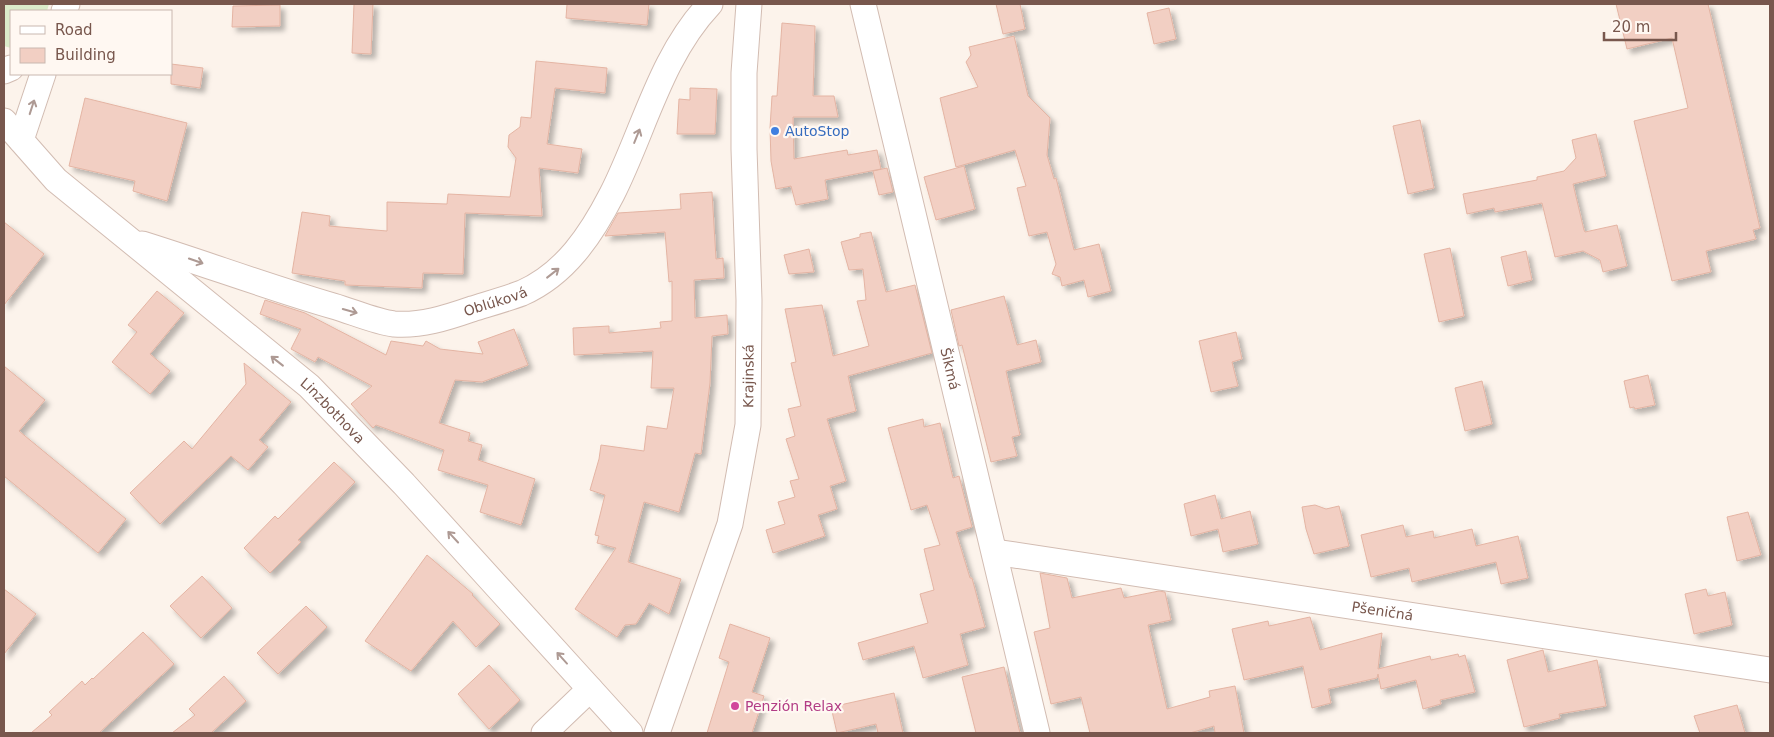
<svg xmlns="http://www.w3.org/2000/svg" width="1774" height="737" viewBox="0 0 1774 737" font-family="'DejaVu Sans',sans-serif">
	<defs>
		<filter id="shadow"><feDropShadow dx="4.5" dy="4.5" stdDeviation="2.5" flood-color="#0004"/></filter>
	</defs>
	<rect width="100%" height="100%" fill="#fcf3eb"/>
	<!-- green -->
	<path fill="#dbebc9" d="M 4,4 L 49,4 L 47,11 L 11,11 L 11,48 L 4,46 Z"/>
	<!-- building -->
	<path fill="#f2cfc3" stroke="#e4b4a3" filter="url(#shadow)" d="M 354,4 L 373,4 L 371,54 L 352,53 Z
		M 567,4 L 649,4 L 647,25 L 566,18 Z
		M 996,4 L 1020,4 L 1025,29 L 1003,34 Z
		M 1616,4 L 1708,4 L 1760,228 L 1753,230 L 1756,239 L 1706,251 L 1711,272 L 1672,281 L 1634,121 L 1688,108 L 1672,38 L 1627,49 Z
		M 280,5 L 280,26 L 232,27 L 233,6 Z
		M 1169,8 L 1176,39 L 1154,44 L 1147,13 Z
		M 782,23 L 815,26 L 813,96 L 834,96 L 838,117 L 793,117 L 794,159 L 847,150 L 848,155 L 877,150 L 881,169 L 825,180 L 828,199 L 796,205 L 791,186 L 776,189 L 771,161 L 770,128 L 772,96 L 777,96 Z
		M 1014,36 L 1028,96 L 1050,118 L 1047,155 L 1054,179 L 1056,178 L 1074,250 L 1099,244 L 1111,291 L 1088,297 L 1084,280 L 1062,286 L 1060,277 L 1052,274 L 1056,264 L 1047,232 L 1029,236 L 1017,188 L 1026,186 L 1015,150 L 956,167 L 940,98 L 978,87 L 966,62 L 971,55 L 969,47 Z
		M 536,61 L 607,68 L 605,93 L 555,88 L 547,144 L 582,149 L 578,173 L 539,168 L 542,216 L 465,213 L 463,274 L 423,273 L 422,288 L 345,285 L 345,281 L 292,273 L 302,212 L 330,216 L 329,226 L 387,231 L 387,202 L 447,204 L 448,194 L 510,197 L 516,158 L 508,147 L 509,135 L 520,127 L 521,117 L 531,118 Z
		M 171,64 L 203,68 L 200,88 L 171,84 Z
		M 690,88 L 717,89 L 715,134 L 677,134 L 679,99 L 690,100 Z
		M 85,98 L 187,123 L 167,201 L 133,191 L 135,181 L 69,166 Z
		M 1420,120 L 1434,188 L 1408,194 L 1393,126 Z
		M 1596,134 L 1606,176 L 1573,184 L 1584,230 L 1585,232 L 1617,225 L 1627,266 L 1603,272 L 1600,260 L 1583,251 L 1555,257 L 1542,203 L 1495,212 L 1494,208 L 1467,214 L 1463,194 L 1537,180 L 1537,177 L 1564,171 L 1576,158 L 1572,140 Z
		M 964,166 L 975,209 L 936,220 L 924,177 Z
		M 887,168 L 893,192 L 879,195 L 873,171 Z
		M 712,192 L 716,259 L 723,258 L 724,278 L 694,280 L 695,318 L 727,315 L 728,334 L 712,336 L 710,383 L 701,454 L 695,453 L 679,512 L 644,502 L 628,562 L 681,579 L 669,614 L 649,603 L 636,624 L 625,625 L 617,637 L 575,609 L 616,548 L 597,543 L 599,536 L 595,535 L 605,495 L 590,490 L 599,459 L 601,445 L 644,451 L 647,426 L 667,429 L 674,388 L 651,388 L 653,351 L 574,355 L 573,328 L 609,326 L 609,333 L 661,328 L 660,322 L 672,321 L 672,281 L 669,282 L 665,232 L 605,236 L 618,213 L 681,209 L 680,194 Z
		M 4,222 L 44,254 L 4,305 Z
		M 871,232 L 886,292 L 915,285 L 932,353 L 848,376 L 856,411 L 827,419 L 846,481 L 830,486 L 837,509 L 818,515 L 825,536 L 773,553 L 766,530 L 785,524 L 778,502 L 795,497 L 790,481 L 799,479 L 786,439 L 795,436 L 788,409 L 801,406 L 791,363 L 796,362 L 785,309 L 822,305 L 833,356 L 869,346 L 857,301 L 866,300 L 863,269 L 849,270 L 841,242 L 860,237 L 860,234 Z
		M 1450,248 L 1464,316 L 1439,322 L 1424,254 Z
		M 809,249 L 814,272 L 789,274 L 784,255 Z
		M 1526,251 L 1532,280 L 1508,286 L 1501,257 Z
		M 157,291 L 184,313 L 150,354 L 170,371 L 150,394 L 112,362 L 137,332 L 128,325 Z
		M 1004,296 L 1017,345 L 1036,340 L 1041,362 L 1006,371 L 1020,435 L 1012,437 L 1017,456 L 991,462 L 962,345 L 959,346 L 951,310 Z
		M 265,300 L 305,313 L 386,355 L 391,341 L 423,346 L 426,341 L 440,349 L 483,354 L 478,342 L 514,329 L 528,365 L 482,382 L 455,380 L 439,423 L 470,433 L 468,441 L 482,445 L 478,460 L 535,479 L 521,525 L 480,512 L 488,485 L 438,470 L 444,450 L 376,425 L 373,428 L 351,404 L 372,386 L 318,357 L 315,362 L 291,349 L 301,329 L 260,314 Z
		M 1236,332 L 1242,359 L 1232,362 L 1238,386 L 1211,392 L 1199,341 Z
		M 244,363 L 291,402 L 259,440 L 268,447 L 248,470 L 231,456 L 160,524 L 130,493 L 184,441 L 192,449 L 246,384 Z
		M 4,366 L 45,400 L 19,431 L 126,519 L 98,553 L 4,476 Z
		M 1648,375 L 1655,405 L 1635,409 L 1634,407 L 1630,408 L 1624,381 Z
		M 1482,381 L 1492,424 L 1465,431 L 1455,388 Z
		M 923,419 L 924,427 L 940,423 L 953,478 L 959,476 L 972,527 L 956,532 L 970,578 L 972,578 L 985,627 L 960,634 L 968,665 L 923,678 L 914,646 L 863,660 L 858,643 L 928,623 L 920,594 L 934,590 L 924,549 L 940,545 L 927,505 L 911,510 L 888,428 Z
		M 334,462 L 355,482 L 298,540 L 301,542 L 270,573 L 244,548 L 275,516 L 278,519 Z
		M 1215,495 L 1221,519 L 1250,511 L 1258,544 L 1223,552 L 1218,529 L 1191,536 L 1184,504 Z
		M 1315,505 L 1326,509 L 1339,506 L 1349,546 L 1314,554 L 1306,529 L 1302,507 Z
		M 1748,512 L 1761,555 L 1737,561 L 1727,517 Z
		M 1403,525 L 1406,537 L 1433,531 L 1434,538 L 1472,529 L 1476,546 L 1518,536 L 1528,578 L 1501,584 L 1496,562 L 1412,582 L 1409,568 L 1371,577 L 1361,535 Z
		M 427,555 L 473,594 L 472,595 L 500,624 L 476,647 L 453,621 L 411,671 L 365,641 Z
		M 1040,573 L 1067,578 L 1072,598 L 1121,588 L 1124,598 L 1159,591 L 1165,592 L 1171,620 L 1148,625 L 1167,709 L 1210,697 L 1209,691 L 1235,686 L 1244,733 L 1215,733 L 1214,726 L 1190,733 L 1090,733 L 1081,697 L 1051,704 L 1034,632 L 1050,628 Z
		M 202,576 L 232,608 L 201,638 L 170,606 Z
		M 4,589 L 36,614 L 4,654 Z
		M 1706,589 L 1708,596 L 1725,592 L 1732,625 L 1694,634 L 1685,594 Z
		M 306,606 L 327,627 L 278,674 L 257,653 Z
		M 1310,617 L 1320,650 L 1382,633 L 1378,669 L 1430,656 L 1431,660 L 1458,654 L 1459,657 L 1465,655 L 1475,692 L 1440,700 L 1441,704 L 1423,709 L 1416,680 L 1381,689 L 1378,674 L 1377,678 L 1328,689 L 1331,703 L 1312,708 L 1303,666 L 1244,680 L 1232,629 L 1268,621 L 1269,626 Z
		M 730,624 L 770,638 L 752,692 L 764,696 L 752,733 L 707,733 L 729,662 L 719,658 Z
		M 143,632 L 174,664 L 99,733 L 31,733 L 52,715 L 49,712 L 82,681 L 85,685 L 92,678 L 93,679 Z
		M 1543,650 L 1548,672 L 1597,660 L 1606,706 L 1559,714 L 1560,718 L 1524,727 L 1507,660 Z
		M 489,665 L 520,700 L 489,729 L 458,694 Z
		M 1004,667 L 1020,733 L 976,733 L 962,677 Z
		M 224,676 L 246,701 L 211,733 L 172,733 L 195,715 L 189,709 Z
		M 894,693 L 903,733 L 878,733 L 876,724 L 837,733 L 831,707 Z
		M 1737,705 L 1745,733 L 1700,733 L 1694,716 Z"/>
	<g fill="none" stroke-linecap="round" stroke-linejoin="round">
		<defs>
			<g id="minor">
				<path id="s1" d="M 863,4 L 1037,733"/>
				<path d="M 64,11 L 67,4"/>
				<path d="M 4,71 L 11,68"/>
				<path id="s2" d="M 4,121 L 56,180 L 309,386 L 404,484 L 630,733"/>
				<path d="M 21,140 L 43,74"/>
				<path id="s3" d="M 142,244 C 206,264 268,287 333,306 C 351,311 376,322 394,324 C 421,326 446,318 472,309 C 488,304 506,299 522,293 C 565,274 591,235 612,194 C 644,131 660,57 710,4"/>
				<path id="s4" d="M 995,552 L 1770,670"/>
				<path d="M 544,733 L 590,689"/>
				<path id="s5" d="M 657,733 L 730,524 L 748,425 L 749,300 L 744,149 L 744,73 L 749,4"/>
			</g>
		</defs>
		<!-- minor casing -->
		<use href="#minor" stroke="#d2bcb2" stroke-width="27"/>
		<!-- minor -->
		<use href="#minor" stroke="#fff" stroke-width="25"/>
	</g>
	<!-- one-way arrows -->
	<defs><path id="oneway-shaft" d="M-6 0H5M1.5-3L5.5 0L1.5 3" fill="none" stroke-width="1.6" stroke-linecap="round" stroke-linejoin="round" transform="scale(1.25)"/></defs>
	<g stroke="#ae9a94">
		<use href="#oneway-shaft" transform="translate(32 107) rotate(-72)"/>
		<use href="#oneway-shaft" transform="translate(637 136) rotate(-68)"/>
		<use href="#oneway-shaft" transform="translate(196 261) rotate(19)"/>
		<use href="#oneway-shaft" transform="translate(553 273) rotate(-38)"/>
		<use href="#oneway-shaft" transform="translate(350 311) rotate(16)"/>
		<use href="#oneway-shaft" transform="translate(277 361) rotate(-142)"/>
		<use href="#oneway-shaft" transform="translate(453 537) rotate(-133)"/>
		<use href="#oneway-shaft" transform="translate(562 658) rotate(-132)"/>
	</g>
	<!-- markers -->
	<circle fill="#3f7fe0" stroke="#fff8f2" stroke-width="2" cx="775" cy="131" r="5"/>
	<circle fill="#d1479c" stroke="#fff8f2" stroke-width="2" cx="735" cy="706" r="5"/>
	<g text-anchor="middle" stroke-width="4.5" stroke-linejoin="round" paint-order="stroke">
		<!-- shop labels -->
		<g font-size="14" fill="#366cbe" stroke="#fff8f2" text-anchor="start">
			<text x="785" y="136">AutoStop</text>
		</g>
		<!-- street labels -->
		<g font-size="14" fill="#78574d" stroke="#fff8f2">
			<text dy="5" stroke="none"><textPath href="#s3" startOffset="369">Oblúková</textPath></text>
			<text dy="5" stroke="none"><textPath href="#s1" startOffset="375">Šikmá</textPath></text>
			<text dy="5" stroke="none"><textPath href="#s5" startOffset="371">Krajinská</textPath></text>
			<text dy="5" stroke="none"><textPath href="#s2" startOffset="439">Linzbothova</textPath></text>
			<text dy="5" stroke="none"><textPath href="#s4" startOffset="392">Pšeničná</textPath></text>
		</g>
		<!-- hotel labels -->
		<g font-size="14" fill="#b23c85" stroke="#fff8f2" text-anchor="start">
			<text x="745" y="711">Penzión Relax</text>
		</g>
	</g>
	<!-- border -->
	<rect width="1774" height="737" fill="none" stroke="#78574d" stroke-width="10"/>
	<!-- legend -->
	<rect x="10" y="10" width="162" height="65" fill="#fff8f2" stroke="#c9b8b0"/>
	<rect x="20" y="26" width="25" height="8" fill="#ffffff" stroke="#c9b8b0"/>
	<text x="55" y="35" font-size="15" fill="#78574d">Road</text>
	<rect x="20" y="48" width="25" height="15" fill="#f2cfc3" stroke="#c9b8b0"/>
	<text x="55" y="60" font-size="15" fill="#78574d">Building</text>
	<!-- scale -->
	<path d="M1604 32v8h72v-8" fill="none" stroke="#78574d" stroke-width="2.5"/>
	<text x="1612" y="32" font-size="15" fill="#78574d" stroke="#fff8f2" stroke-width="4" paint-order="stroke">20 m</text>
</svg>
